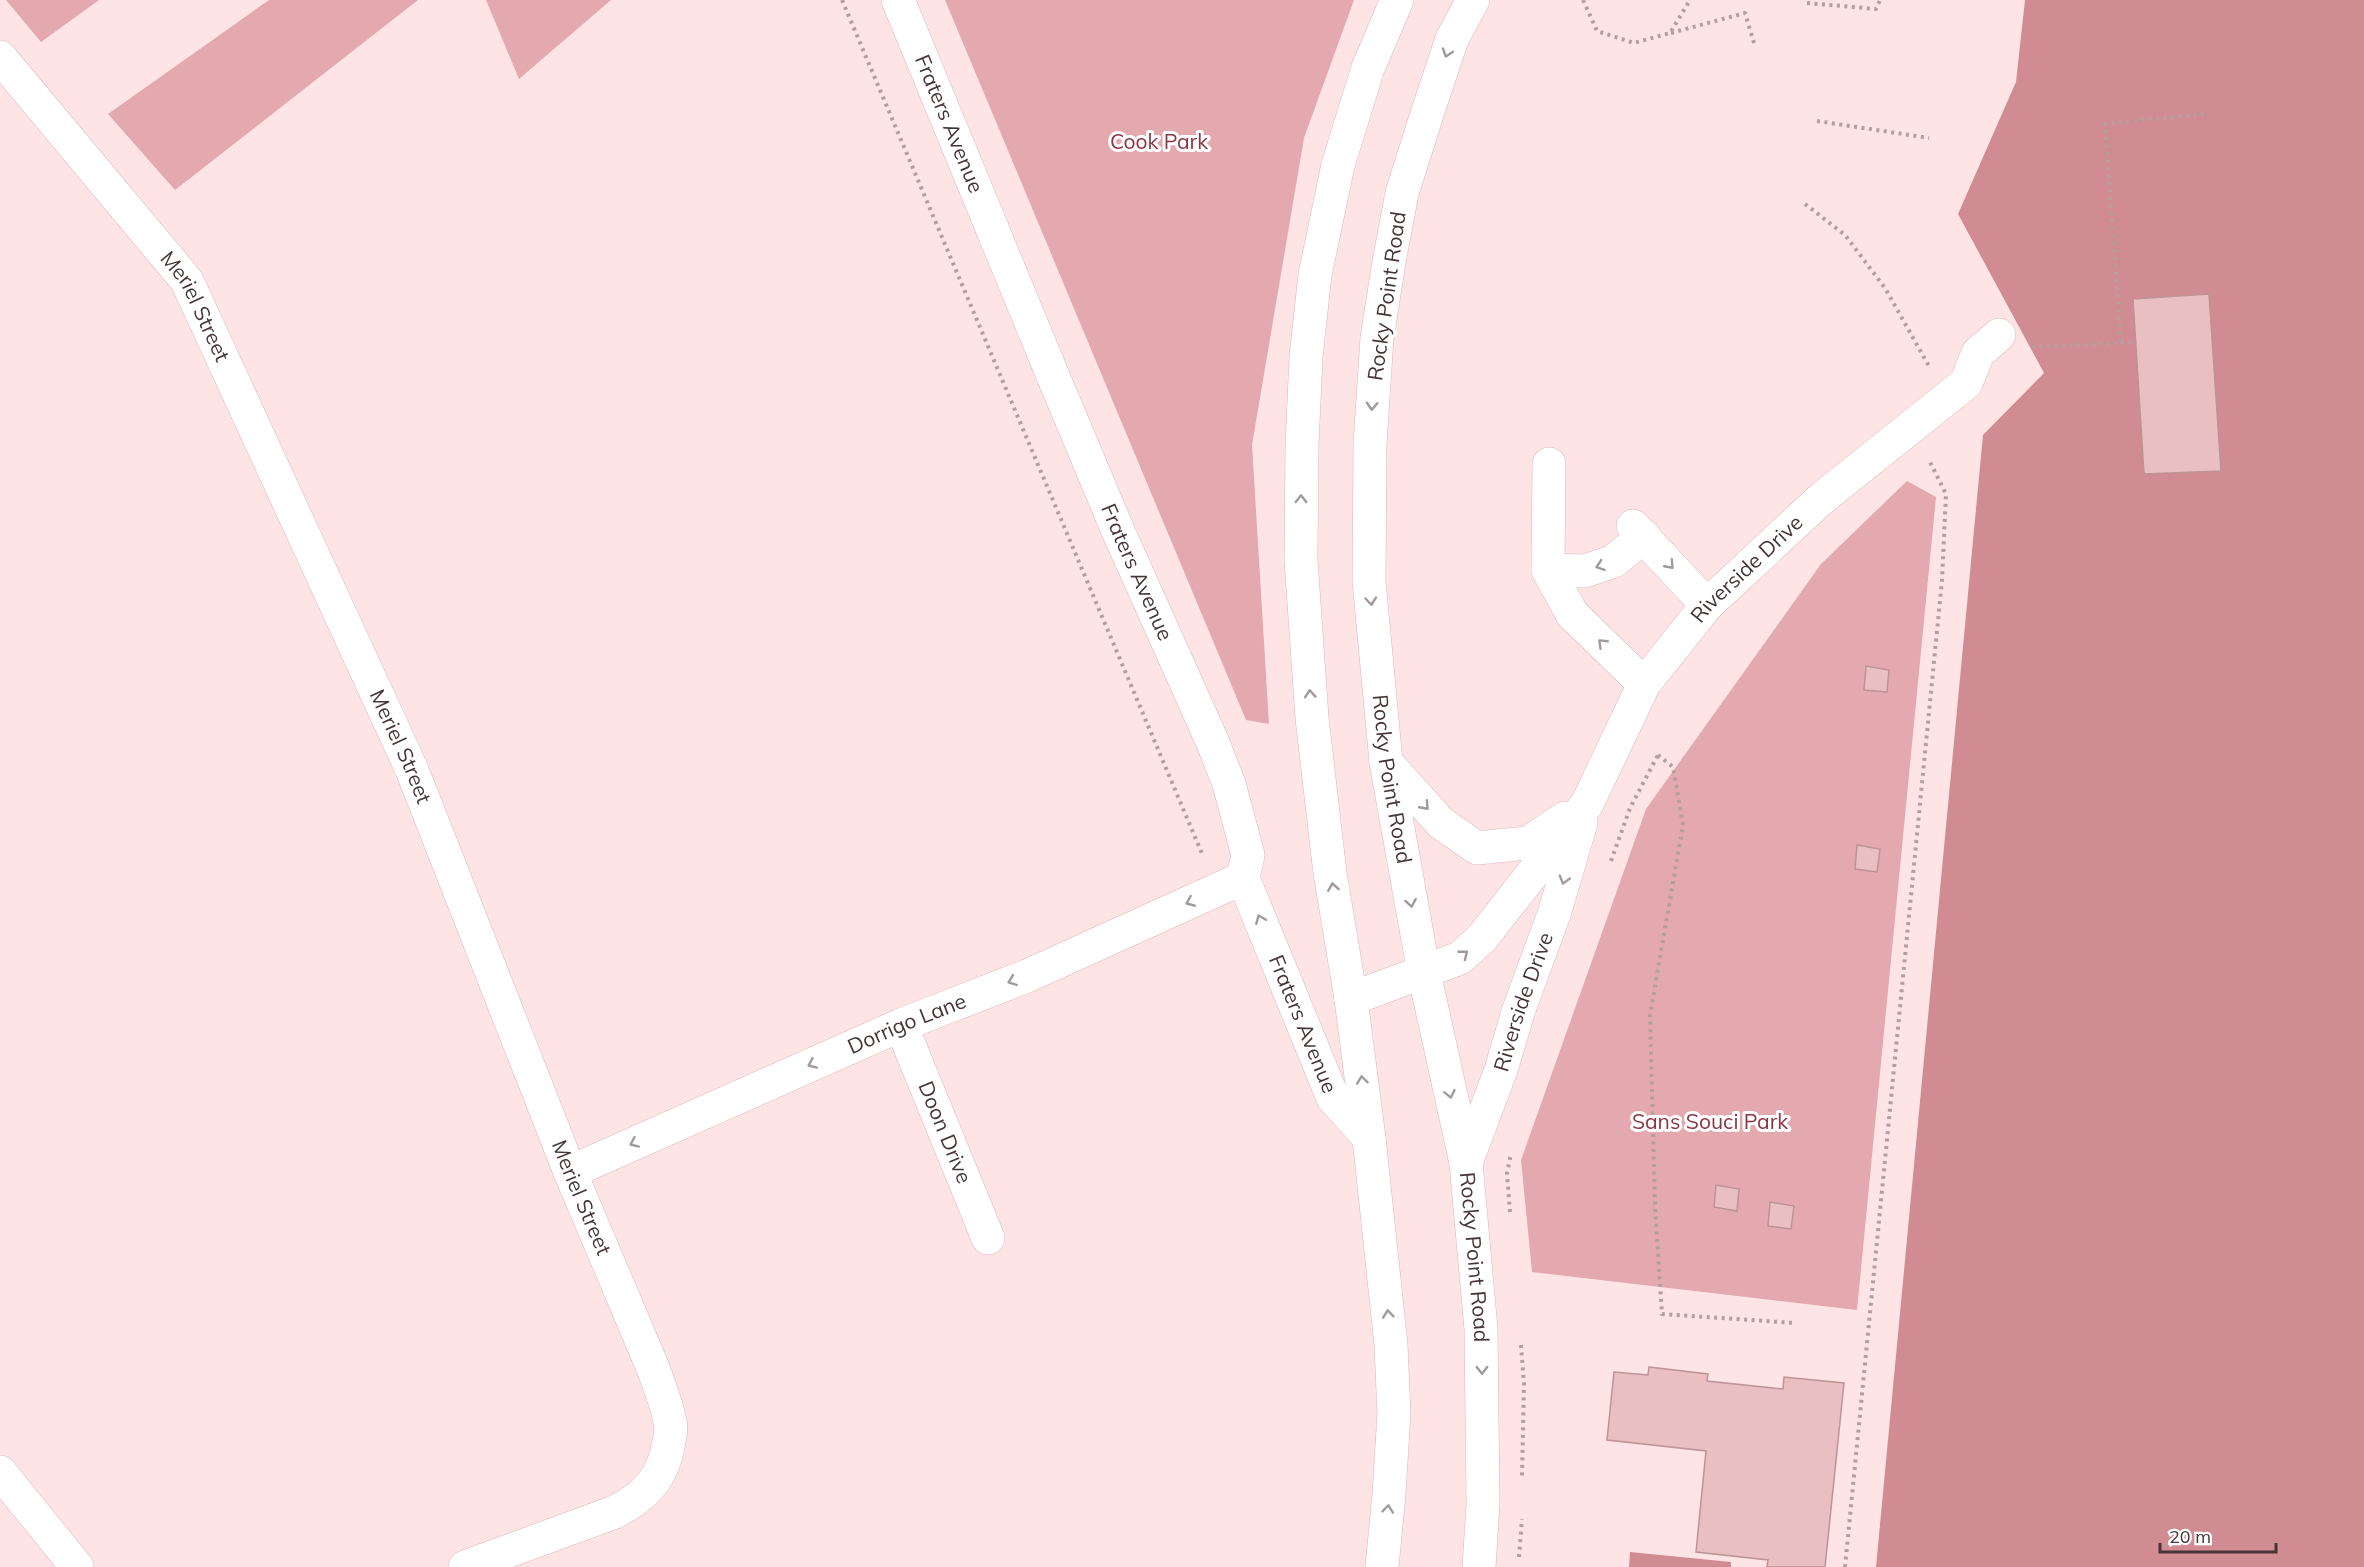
<svg xmlns="http://www.w3.org/2000/svg" width="2364" height="1567" viewBox="0 0 2364 1567" font-family="Mulish,sans-serif">
	<rect width="100%" height="100%" fill="#fee4e5"/>
	<!-- green -->
	<path fill="#e3a9ae" d="M 6,0 L 99,0 L 41,42 Z
		M 269,0 L 418,0 L 175,190 L 108,114 Z
		M 486,0 L 611,0 L 519,79 Z
		M 945,0 L 1354,0 L 1304,138 L 1252,445 L 1269,724 L 1246,720 Z
		M 1907,481 L 1936,497 L 1857,1310 L 1532,1272 L 1521,1160 L 1646,809 L 1821,564 Z"/>
	<!-- water -->
	<path fill="#d18b92" d="M 2025,0 L 2364,0 L 2364,1567 L 1876,1567 L 1983,435 L 2044,373 L 1958,214 L 2016,82 Z
		M 1630,1552 L 1731,1562 L 1731,1567 L 1629,1567 Z"/>
	<!-- building -->
	<path fill="#e9bfc2" stroke="#bc9397" stroke-width="1.5" d="M 2209,294 L 2221,471 L 2144,474 L 2133,299 Z
		M 1866,666 L 1889,670 L 1887,692 L 1864,690 Z
		M 1857,845 L 1880,849 L 1877,872 L 1855,869 Z
		M 1716,1185 L 1739,1189 L 1737,1211 L 1714,1207 Z
		M 1770,1202 L 1794,1206 L 1791,1229 L 1768,1226 Z
		M 1649,1367 L 1708,1374 L 1707,1381 L 1783,1389 L 1784,1377 L 1844,1383 L 1825,1567 L 1767,1567 L 1768,1560 L 1696,1552 L 1706,1451 L 1607,1440 L 1614,1372 L 1648,1375 Z"/>
	<g fill="none" stroke-linecap="round" stroke-linejoin="round">
		<defs>
			<g id="minor">
				<path id="s1" d="M 898,0 L 1053,376 L 1119,533 L 1213,743 L 1229,784 L 1248,855 L 1243,878 L 1333,1098 L 1369,1138"/>
				<path id="s2" d="M 0,57 L 187,281 L 412,770 L 570,1172 L 653,1368 C 659,1385 667,1404 670,1422 C 672,1428 670,1435 669,1441 C 664,1477 646,1496 615,1512 L 465,1567"/>
				<path d="M 1549,464 L 1548,570 L 1572,614 L 1644,684"/>
				<path d="M 1633,526 L 1707,605"/>
				<path d="M 1548,570 L 1585,571 L 1614,561 L 1644,536"/>
				<path d="M 1386,762 L 1441,823 L 1477,848 L 1528,843 L 1565,818"/>
				<path id="s3" d="M 1351,999 L 1460,958 L 1482,938 L 1587,804 L 1644,684 L 1707,605 L 1821,499 L 1966,383 L 1978,353 L 1999,335"/>
				<path id="s4" d="M 901,1025 L 988,1238"/>
				<path id="s5" d="M 1466,1163 L 1501,1070 L 1518,1012 L 1554,914 L 1581,823"/>
				<path id="s6" d="M 570,1172 L 901,1025 L 1027,976 L 1243,878"/>
				<path d="M 0,1472 L 77,1567"/>
			</g>
			<g id="major">
				<path id="s7" d="M 1473,0 L 1452,39 L 1428,111 L 1402,193 L 1389,262 L 1377,338 L 1370,444 L 1369,581 L 1386,762 L 1424,973 L 1466,1163 L 1481,1329 L 1483,1504 L 1479,1567"/>
				<path d="M 1382,1567 L 1389,1494 L 1394,1413 L 1391,1345 L 1369,1138 L 1351,999 L 1330,873 L 1312,718 L 1301,560 L 1302,445 L 1306,357 L 1315,275 L 1338,165 L 1368,68 L 1397,0"/>
			</g>
		</defs>
		<!-- minor casing -->
		<use href="#minor" stroke="#dfb5b9" stroke-width="34"/>
		<!-- major casing -->
		<use href="#major" stroke="#dfb5b9" stroke-width="34"/>
		<!-- path -->
		<path stroke="#b59e9f" stroke-width="4" stroke-dasharray="3 4.5" stroke-linecap="butt" d="M 842,0 L 1203,856
			M 1583,0 L 1597,31 L 1634,43 L 1670,33 L 1690,0
			M 1807,3 L 1876,9 L 1880,0
			M 1671,33 L 1745,13 L 1754,43
			M 1817,121 L 1929,138
			M 1805,204 L 1845,235 L 1885,288 L 1930,368
			M 2121,343 L 2136,342
			M 2032,347 L 2121,343 L 2105,124 L 2205,114
			M 1658,755 L 1673,767 L 1683,825 L 1650,1015 L 1655,1207 L 1662,1314 L 1794,1323
			M 1611,861 L 1630,808 L 1658,755
			M 1510,1212 L 1507,1173 L 1511,1154
			M 1521,1345 L 1524,1384 L 1522,1476
			M 1519,1557 L 1522,1519
			M 1845,1567 L 1942,580 L 1946,494 L 1929,460"/>
		<!-- minor -->
		<use href="#minor" stroke="#fff" stroke-width="33"/>
		<!-- major -->
		<use href="#major" stroke="#fff" stroke-width="33"/>
	</g>
	<!-- one-way arrows -->
	<defs><path id="oneway-chevron" d="M-2-3.5L2.5 0L-2 3.5" fill="none" stroke-width="1.6" stroke-linecap="round" stroke-linejoin="round" transform="scale(1.5)"/></defs>
	<g stroke="#a29a9a">
		<use href="#oneway-chevron" transform="translate(1447 53) rotate(108)"/>
		<use href="#oneway-chevron" transform="translate(1372 406) rotate(93)"/>
		<use href="#oneway-chevron" transform="translate(1301 499) rotate(-90)"/>
		<use href="#oneway-chevron" transform="translate(1670 565) rotate(48)"/>
		<use href="#oneway-chevron" transform="translate(1600 566) rotate(161)"/>
		<use href="#oneway-chevron" transform="translate(1371 601) rotate(85)"/>
		<use href="#oneway-chevron" transform="translate(1602 643) rotate(-136)"/>
		<use href="#oneway-chevron" transform="translate(1310 694) rotate(-94)"/>
		<use href="#oneway-chevron" transform="translate(1425 806) rotate(48)"/>
		<use href="#oneway-chevron" transform="translate(1564 880) rotate(106)"/>
		<use href="#oneway-chevron" transform="translate(1333 887) rotate(-99)"/>
		<use href="#oneway-chevron" transform="translate(1190 902) rotate(157)"/>
		<use href="#oneway-chevron" transform="translate(1411 903) rotate(80)"/>
		<use href="#oneway-chevron" transform="translate(1260 919) rotate(-112)"/>
		<use href="#oneway-chevron" transform="translate(1464 954) rotate(-38)"/>
		<use href="#oneway-chevron" transform="translate(1012 981) rotate(159)"/>
		<use href="#oneway-chevron" transform="translate(812 1064) rotate(156)"/>
		<use href="#oneway-chevron" transform="translate(1362 1080) rotate(-97)"/>
		<use href="#oneway-chevron" transform="translate(1450 1094) rotate(78)"/>
		<use href="#oneway-chevron" transform="translate(634 1143) rotate(156)"/>
		<use href="#oneway-chevron" transform="translate(1388 1314) rotate(-96)"/>
		<use href="#oneway-chevron" transform="translate(1482 1370) rotate(89)"/>
		<use href="#oneway-chevron" transform="translate(1388 1509) rotate(-84)"/>
	</g>
	<g text-anchor="middle" stroke-width="6" stroke-linejoin="round" paint-order="stroke">
		<!-- street labels -->
		<g font-size="21" fill="#463536" stroke="#fff">
			<text dy="7" stroke="none"><textPath href="#s1" startOffset="134">Fraters Avenue</textPath></text>
			<text transform="translate(1387 296) rotate(-82)" y="7">Rocky Point Road</text>
			<text dy="7" stroke="none"><textPath href="#s2" startOffset="318">Meriel Street</textPath></text>
			<text dy="7" stroke="none"><textPath href="#s3" startOffset="604">Riverside Drive</textPath></text>
			<text dy="7" stroke="none"><textPath href="#s1" startOffset="620">Fraters Avenue</textPath></text>
			<text dy="7" stroke="none"><textPath href="#s2" startOffset="804">Meriel Street</textPath></text>
			<text dy="7" stroke="none"><textPath href="#s7" startOffset="796">Rocky Point Road</textPath></text>
			<text dy="7" stroke="none"><textPath href="#s5" startOffset="171">Riverside Drive</textPath></text>
			<text dy="7" stroke="none"><textPath href="#s1" startOffset="1106">Fraters Avenue</textPath></text>
			<text dy="7" stroke="none"><textPath href="#s6" startOffset="368">Dorrigo Lane</textPath></text>
			<text dy="7" stroke="none"><textPath href="#s4" startOffset="116">Doon Drive</textPath></text>
			<text dy="7" stroke="none"><textPath href="#s2" startOffset="1290">Meriel Street</textPath></text>
			<text dy="7" stroke="none"><textPath href="#s7" startOffset="1282">Rocky Point Road</textPath></text>
		</g>
		<!-- park labels -->
		<g font-size="21" fill="#8a3643" stroke="#fff">
			<text x="1159" y="149">Cook Park</text>
			<text x="1710" y="1129">Sans Souci Park</text>
		</g>
	</g>
	<!-- scale -->
	<path d="M2160 1543v9h116v-9" fill="none" stroke="#463536" stroke-width="3"/>
	<text x="2169" y="1543" font-size="18" fill="#463536" stroke="#ffffff" stroke-width="4.5" paint-order="stroke">20 m</text>
</svg>
